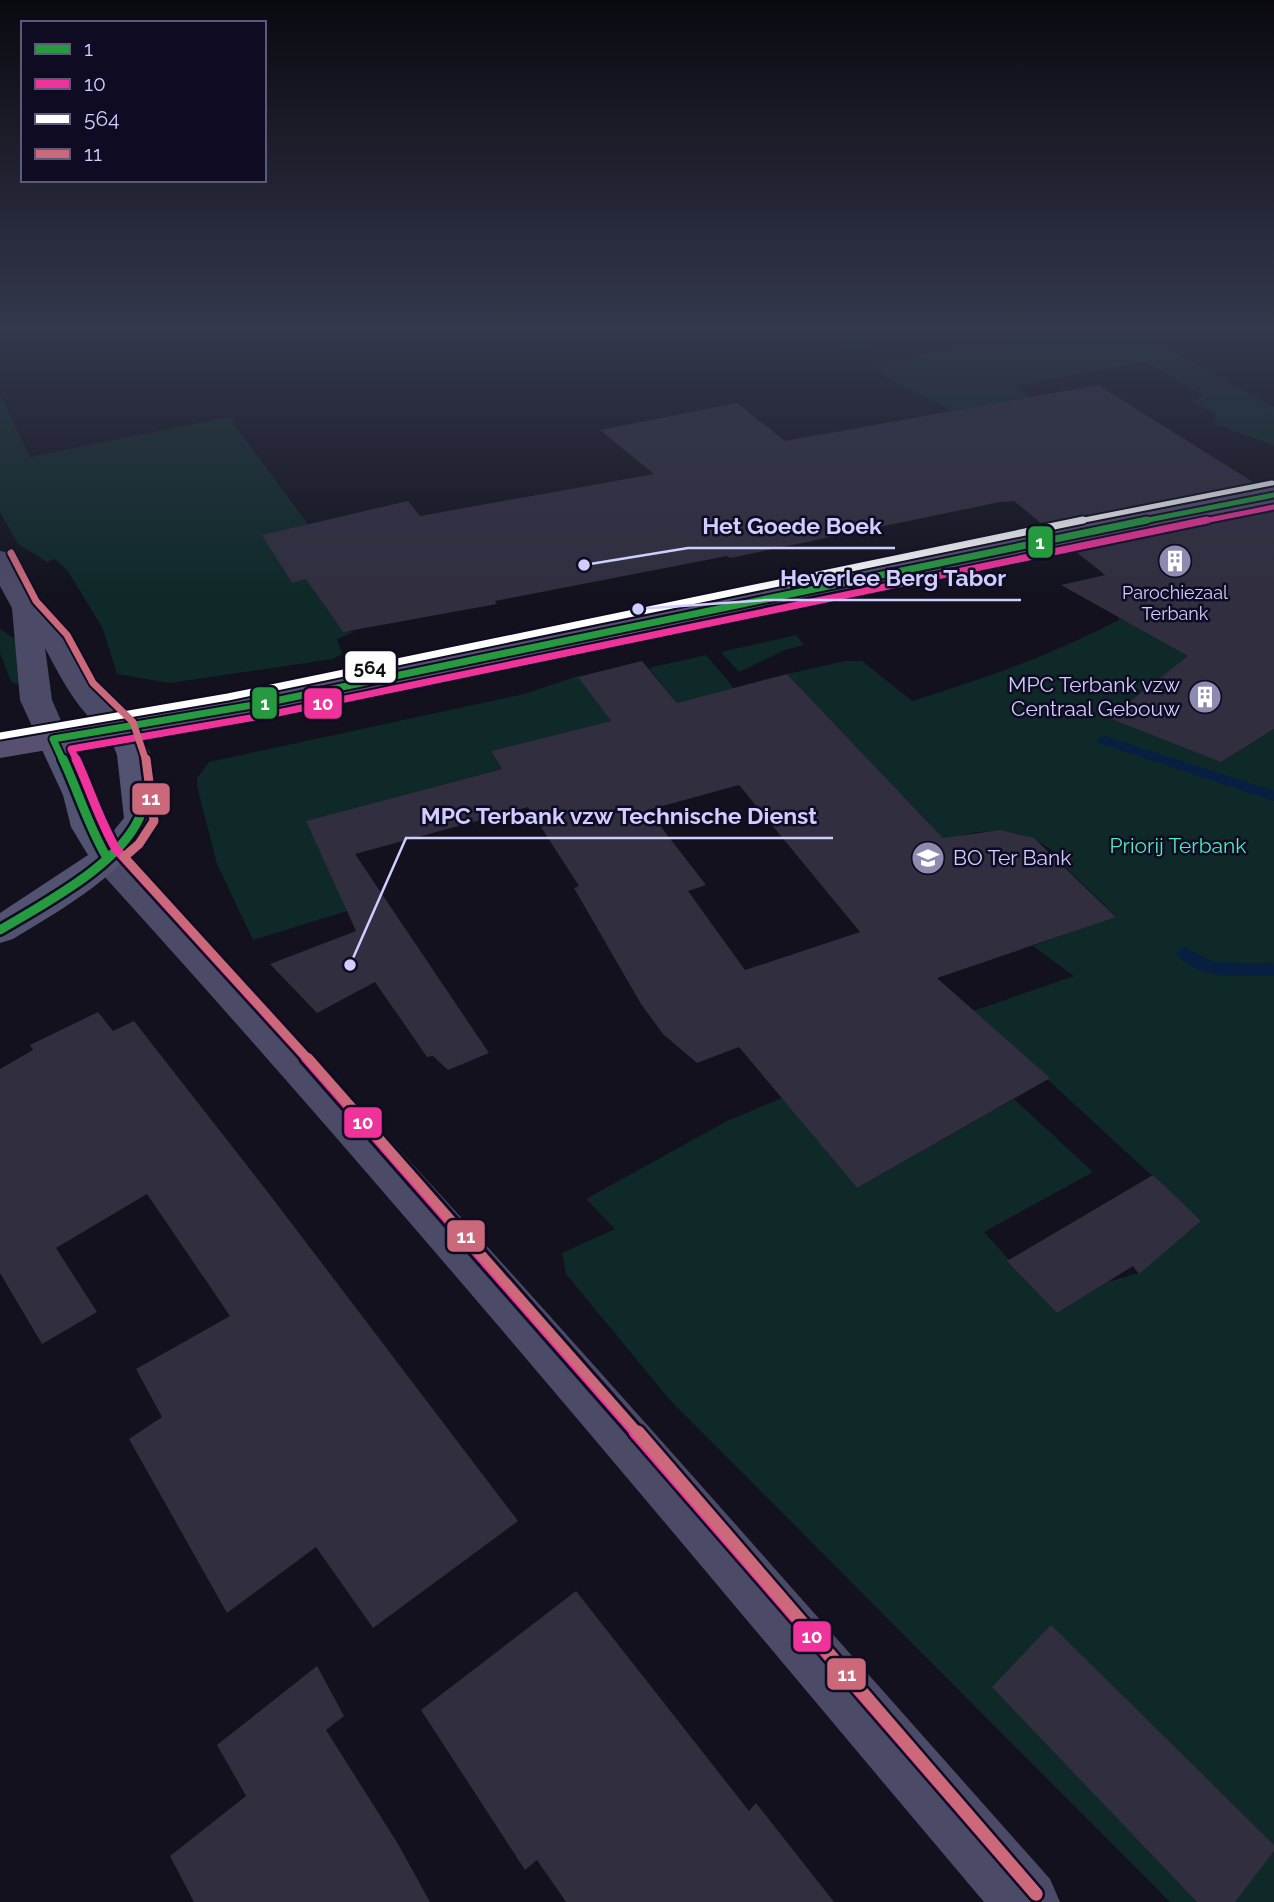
<svg xmlns="http://www.w3.org/2000/svg" width="1274" height="1902" viewBox="0 0 1274 1902" font-family="Raleway,sans-serif">
	<rect width="100%" height="100%" fill="#12111d"/>
	<!-- green -->
	<path fill="#0e2928" d="M 275,331 L 387,331 L 291,347 Z
		M 808,331 L 924,331 L 938,340 L 844,349 Z
		M 1052,331 L 1135,331 L 1274,407 L 1274,445 L 1214,424 L 1216,415 L 1193,402 L 1203,395 L 1145,362 L 1015,386 L 1058,418 L 1018,445 L 889,379 L 869,364 Z
		M 0,394 L 30,457 L 229,417 L 346,576 L 314,590 L 341,629 L 354,632 L 337,639 L 342,654 L 333,659 L 170,683 L 117,674 L 103,629 L 68,571 L 55,559 L 47,562 L 18,544 L 0,512 Z
		M 1264,561 L 1181,744 L 1221,762 L 1274,729 L 1274,1902 L 1170,1902 L 670,1400 L 566,1274 L 562,1253 L 615,1229 L 586,1199 L 727,1121 L 782,1098 L 857,1188 L 1014,1099 L 1093,1172 L 984,1232 L 1057,1313 L 1107,1282 L 1139,1273 L 1201,1221 L 973,1011 L 1074,976 L 1033,946 L 1116,916 L 1053,855 L 1055,853 C 1022,826 984,827 945,840 L 787,674 L 845,661 L 862,661 L 912,701 C 986,678 1049,656 1119,620 L 1119,617 Z
		M 0,629 L 15,639 L 20,685 L 11,682 L 0,653 Z
		M 796,635 L 804,645 L 785,650 L 739,672 L 721,652 Z
		M 706,655 L 734,688 L 677,703 L 649,668 Z
		M 578,676 L 611,721 L 491,751 L 502,769 L 307,821 L 363,906 L 253,940 L 217,864 L 197,786 L 197,778 L 209,762 L 524,694 Z"/>
	<g fill="none" stroke-linecap="round" stroke-linejoin="round">
		<!-- stream -->
		<path fill="#072042" fill-rule="evenodd" d="M 1104,736 L 1274,791 L 1274,801 L 1099,743 L 1097,740 Z
			M 1185,947 L 1213,962 L 1274,964 L 1274,976 C 1243,975 1196,982 1176,953 Z"/>
	</g>
	<!-- building -->
	<path fill="#302e3f" fill-rule="evenodd" d="M 1098,385 L 1261,487 L 1048,529 L 1014,501 L 1000,502 L 730,558 L 727,556 L 495,601 L 497,604 L 343,632 L 306,579 L 292,583 L 262,535 L 408,501 L 420,516 L 654,474 L 600,430 L 737,403 L 785,441 Z
		M 1274,506 L 1274,729 L 1221,762 L 1109,718 L 1188,656 L 1061,585 L 1105,575 L 1070,547 Z
		M 642,661 L 677,703 L 787,674 L 943,838 L 1000,830 L 1034,838 L 1116,917 L 937,978 L 1050,1078 L 857,1188 L 739,1047 L 697,1063 L 663,1034 L 641,1004 L 574,888 L 579,886 L 528,807 L 355,854 L 489,1053 L 448,1070 L 433,1056 L 427,1057 L 375,982 L 317,1013 L 270,964 L 356,931 L 306,821 L 502,769 L 491,751 L 611,721 L 578,677 ZM 739,785 L 860,932 L 745,970 L 688,891 L 706,885 L 648,810 Z
		M 98,1012 L 113,1031 L 134,1021 L 270,1195 L 518,1521 L 373,1628 L 316,1547 L 227,1613 L 129,1439 L 162,1417 L 136,1369 L 230,1316 L 147,1194 L 56,1248 L 97,1312 L 42,1344 L 0,1273 L 0,1069 L 33,1050 L 30,1045 Z
		M 1153,1175 L 1201,1221 L 1139,1274 L 1133,1266 L 1057,1313 L 1007,1261 Z
		M 576,1591 L 749,1811 L 756,1803 L 834,1902 L 566,1902 L 537,1860 L 525,1870 L 421,1710 Z
		M 1051,1625 L 1274,1845 L 1274,1851 L 1235,1902 L 1197,1902 L 992,1687 Z
		M 317,1666 L 344,1716 L 326,1730 L 398,1844 L 430,1902 L 194,1902 L 170,1856 L 246,1796 L 217,1745 Z"/>
	<g fill="none" stroke-linecap="round" stroke-linejoin="round">
		<!-- minor -->
		<path fill="#4b4b67" fill-rule="evenodd" d="M 0,551 L 10,553 L 38,604 L 72,642 L 96,686 L 134,722 L 139,729 L 134,736 C 94,746 61,678 45,648 L 52,700 L 69,739 L 65,746 L 53,749 L 41,746 L 20,700 L 12,608 L 0,586 Z
			M 106,844 L 119,848 C 438,1183 742,1533 1050,1879 L 1060,1902 L 984,1902 C 690,1554 400,1201 93,864 L 88,856 L 93,848 Z"/>
		<!-- secondary -->
		<path fill="#525271" fill-rule="evenodd" d="M 123,719 L 134,722 L 151,755 L 159,819 C 124,873 68,906 13,939 L 0,943 L 0,913 L 88,855 L 71,827 L 63,795 L 37,739 L 41,732 L 53,729 L 65,732 L 97,795 L 111,834 L 124,818 L 117,755 L 107,729 L 112,722 Z"/>
		<!-- primary -->
		<path fill="#594f70" fill-rule="evenodd" d="M 1274,487 L 1274,503 L 786,601 L 230,719 L 0,758 L 0,738 L 230,699 L 786,583 Z"/>
		<defs>
			<path id="bus-1-far2" d="M 1138,522 L 1274,495"/>
			<path id="bus-1-far1" d="M 63,761 L 53,739 L 265,703 L 1147,520"/>
			<path id="bus-1" d="M 63,759 C 78,791 88,825 106,856
				M 0,930 C 45,903 125,862 142,811"/>
			<path id="bus-2-far4" d="M 1199,522 L 1274,507"/>
			<path id="bus-2-far3" d="M 77,761 L 71,749 L 268,715 L 1207,520"/>
			<path id="bus-2-far2" d="M 76,759 C 90,789 99,820 116,849 L 308,1060"/>
			<path id="bus-2-far1" d="M 306,1058 L 636,1434"/>
			<path id="bus-2" d="M 635,1432 L 1036,1894"/>
			<path id="bus-3-far1" d="M 1074,522 L 1272,483"/>
			<path id="bus-3" d="M 0,736 L 228,697 L 1083,520"/>
			<path id="bus-4-far3" d="M 11,553 L 36,601 L 67,635 L 93,683 L 133,722 L 146,761"/>
			<path id="bus-4-far2" d="M 146,759 L 154,821 L 139,844 L 124,857 L 309,1060"/>
			<path id="bus-4-far1" d="M 308,1058 L 639,1434"/>
			<path id="bus-4" d="M 638,1432 L 1036,1894"/>
		</defs>
		<!-- bus-1-far2 casing -->
		<use href="#bus-1-far2" stroke="#0e0b23" stroke-width="9"/>
		<!-- bus-1-far1 casing -->
		<use href="#bus-1-far1" stroke="#0e0b23" stroke-width="11"/>
		<!-- bus-1 casing -->
		<use href="#bus-1" stroke="#0e0b23" stroke-width="14"/>
		<!-- bus-2-far4 casing -->
		<use href="#bus-2-far4" stroke="#0e0b23" stroke-width="9"/>
		<!-- bus-2-far3 casing -->
		<use href="#bus-2-far3" stroke="#0e0b23" stroke-width="11"/>
		<!-- bus-2-far2 casing -->
		<use href="#bus-2-far2" stroke="#0e0b23" stroke-width="14"/>
		<!-- bus-2-far1 casing -->
		<use href="#bus-2-far1" stroke="#0e0b23" stroke-width="16"/>
		<!-- bus-2 casing -->
		<use href="#bus-2" stroke="#0e0b23" stroke-width="18"/>
		<!-- bus-3-far1 casing -->
		<use href="#bus-3-far1" stroke="#0e0b23" stroke-width="9"/>
		<!-- bus-3 casing -->
		<use href="#bus-3" stroke="#0e0b23" stroke-width="11"/>
		<!-- bus-4-far3 casing -->
		<use href="#bus-4-far3" stroke="#0e0b23" stroke-width="11"/>
		<!-- bus-4-far2 casing -->
		<use href="#bus-4-far2" stroke="#0e0b23" stroke-width="14"/>
		<!-- bus-4-far1 casing -->
		<use href="#bus-4-far1" stroke="#0e0b23" stroke-width="16"/>
		<!-- bus-4 casing -->
		<use href="#bus-4" stroke="#0e0b23" stroke-width="18"/>
		<!-- bus-1-far2 -->
		<use href="#bus-1-far2" stroke="#259a3e" stroke-width="5"/>
		<!-- bus-1-far1 -->
		<use href="#bus-1-far1" stroke="#259a3e" stroke-width="7"/>
		<!-- bus-1 -->
		<use href="#bus-1" stroke="#259a3e" stroke-width="9"/>
		<!-- bus-2-far4 -->
		<use href="#bus-2-far4" stroke="#f0339a" stroke-width="5"/>
		<!-- bus-2-far3 -->
		<use href="#bus-2-far3" stroke="#f0339a" stroke-width="7"/>
		<!-- bus-2-far2 -->
		<use href="#bus-2-far2" stroke="#f0339a" stroke-width="9"/>
		<!-- bus-2-far1 -->
		<use href="#bus-2-far1" stroke="#f0339a" stroke-width="10"/>
		<!-- bus-2 -->
		<use href="#bus-2" stroke="#f0339a" stroke-width="13"/>
		<!-- bus-3-far1 -->
		<use href="#bus-3-far1" stroke="#fff" stroke-width="5"/>
		<!-- bus-3 -->
		<use href="#bus-3" stroke="#fff" stroke-width="7"/>
		<!-- bus-4-far3 -->
		<use href="#bus-4-far3" stroke="#cb697b" stroke-width="7"/>
		<!-- bus-4-far2 -->
		<use href="#bus-4-far2" stroke="#cb697b" stroke-width="9"/>
		<!-- bus-4-far1 -->
		<use href="#bus-4-far1" stroke="#cb697b" stroke-width="10"/>
		<!-- bus-4 -->
		<use href="#bus-4" stroke="#cb697b" stroke-width="13"/>
	</g>
	<!-- sky -->
	<linearGradient id="sky" x2="0" y2="1"><stop stop-color="#0a0910"/><stop offset="0.55" stop-color="#33384c"/><stop offset="1" stop-color="#33384c" stop-opacity="0"/></linearGradient>
	<rect width="1274" height="597" fill="url(#sky)"/>
	<!-- icons -->
	<defs>
		<symbol id="building-disc" viewBox="-11 -11 22 22"><circle r="9.5" fill="#8e8bb0" stroke="#0e0b23"/><path d="M-4-6H4V6H1V3H-1V6H-4ZM-2.5-4.3h1.7v1.8h-1.7ZM.8-4.3h1.7v1.8H.8ZM-2.5-1h1.7V.8h-1.7ZM.8-1h1.7V.8H.8Z" fill="#fff"/></symbol>
		<symbol id="school-disc" viewBox="-11 -11 22 22"><circle r="9.5" fill="#8e8bb0" stroke="#0e0b23"/><path d="M0-5L7-2L0 1L-7-2ZM-4 1L0 2.5L4 1V4Q0 6-4 4Z" fill="#fff"/></symbol>
	</defs>
	<g fill-rule="evenodd">
		<use href="#building-disc" x="1156" y="542" width="38" height="38"/>
		<use href="#building-disc" x="1186" y="678" width="38" height="38"/>
		<use href="#school-disc" x="909" y="839" width="38" height="38"/>
	</g>
	<g text-anchor="middle" stroke-width="5" stroke-linejoin="round" paint-order="stroke">
		<!-- far-poi labels -->
		<g font-size="18" fill="#d0cdff" stroke="#0e0b23">
			<text x="1175" y="599">Parochiezaal<tspan x="1175" dy="21">Terbank</tspan></text>
		</g>
		<!-- poi labels -->
		<g font-size="21" fill="#d0cdff" stroke="#0e0b23" text-anchor="end">
			<text x="1180" y="692">MPC Terbank vzw<tspan x="1180" dy="24">Centraal Gebouw</tspan></text>
			<text x="953" y="865" text-anchor="start">BO Ter Bank</text>
		</g>
		<!-- park labels -->
		<g font-size="21" fill="#4cecbb" stroke="#0e0b23">
			<text x="1178" y="853">Priorij Terbank</text>
		</g>
	</g>
	<!-- callouts -->
	<path fill="none" stroke="#d0cdff" stroke-width="2.5" d="M584 565L688 548H895M638 609L766 600H1021M350 965L406 838H833"/>
	<g fill="#d0cdff" stroke="#0e0b23" stroke-width="2.5">
		<circle cx="584" cy="565" r="7"/>
		<circle cx="638" cy="609" r="7"/>
		<circle cx="350" cy="965" r="7"/>
	</g>
	<g font-size="23" text-anchor="middle" font-weight="bold" fill="#d0cdff" stroke="#0e0b23" stroke-width="5" stroke-linejoin="round" paint-order="stroke">
		<text x="792" y="534">Het Goede Boek</text>
		<text x="893" y="586">Heverlee Berg Tabor</text>
		<text x="619" y="824">MPC Terbank vzw Technische Dienst</text>
	</g>
	<g stroke="#0e0b23" stroke-width="2.5">
		<rect x="1027" y="525" width="27" height="34" rx="7" fill="#259a3e"/>
		<rect x="344" y="650" width="53" height="34" rx="7" fill="#fff"/>
		<rect x="251" y="686" width="27" height="34" rx="7" fill="#259a3e"/>
		<rect x="303" y="687" width="40" height="33" rx="7" fill="#f0339a"/>
		<rect x="131" y="782" width="40" height="34" rx="7" fill="#cb697b"/>
		<rect x="343" y="1106" width="40" height="33" rx="7" fill="#f0339a"/>
		<rect x="446" y="1219" width="40" height="34" rx="7" fill="#cb697b"/>
		<rect x="792" y="1620" width="40" height="33" rx="7" fill="#f0339a"/>
		<rect x="826" y="1657" width="41" height="34" rx="7" fill="#cb697b"/>
	</g>
	<g font-size="19" text-anchor="middle" font-weight="bold" fill="#fff">
		<text x="1040" y="549">1</text>
		<text x="265" y="710">1</text>
		<text x="323" y="710">10</text>
		<text x="151" y="805">11</text>
		<text x="363" y="1129">10</text>
		<text x="466" y="1243">11</text>
		<text x="812" y="1643">10</text>
		<text x="847" y="1681">11</text>
	</g>
	<g font-size="19" text-anchor="middle" font-weight="bold" fill="#111">
		<text x="370" y="674">564</text>
	</g>
	<!-- legend -->
	<rect x="21" y="21" width="245" height="161" fill="#0e0b23" stroke="#5c597b" stroke-width="2"/>
	<rect x="35" y="44" width="35" height="10" fill="#259a3e" stroke="#5c597b" stroke-width="2"/>
	<text x="84" y="56" font-size="21" fill="#d0cdff">1</text>
	<rect x="35" y="79" width="35" height="10" fill="#f0339a" stroke="#5c597b" stroke-width="2"/>
	<text x="84" y="91" font-size="21" fill="#d0cdff">10</text>
	<rect x="35" y="114" width="35" height="10" fill="#ffffff" stroke="#5c597b" stroke-width="2"/>
	<text x="84" y="126" font-size="21" fill="#d0cdff">564</text>
	<rect x="35" y="149" width="35" height="10" fill="#cb697b" stroke="#5c597b" stroke-width="2"/>
	<text x="84" y="161" font-size="21" fill="#d0cdff">11</text>
</svg>
